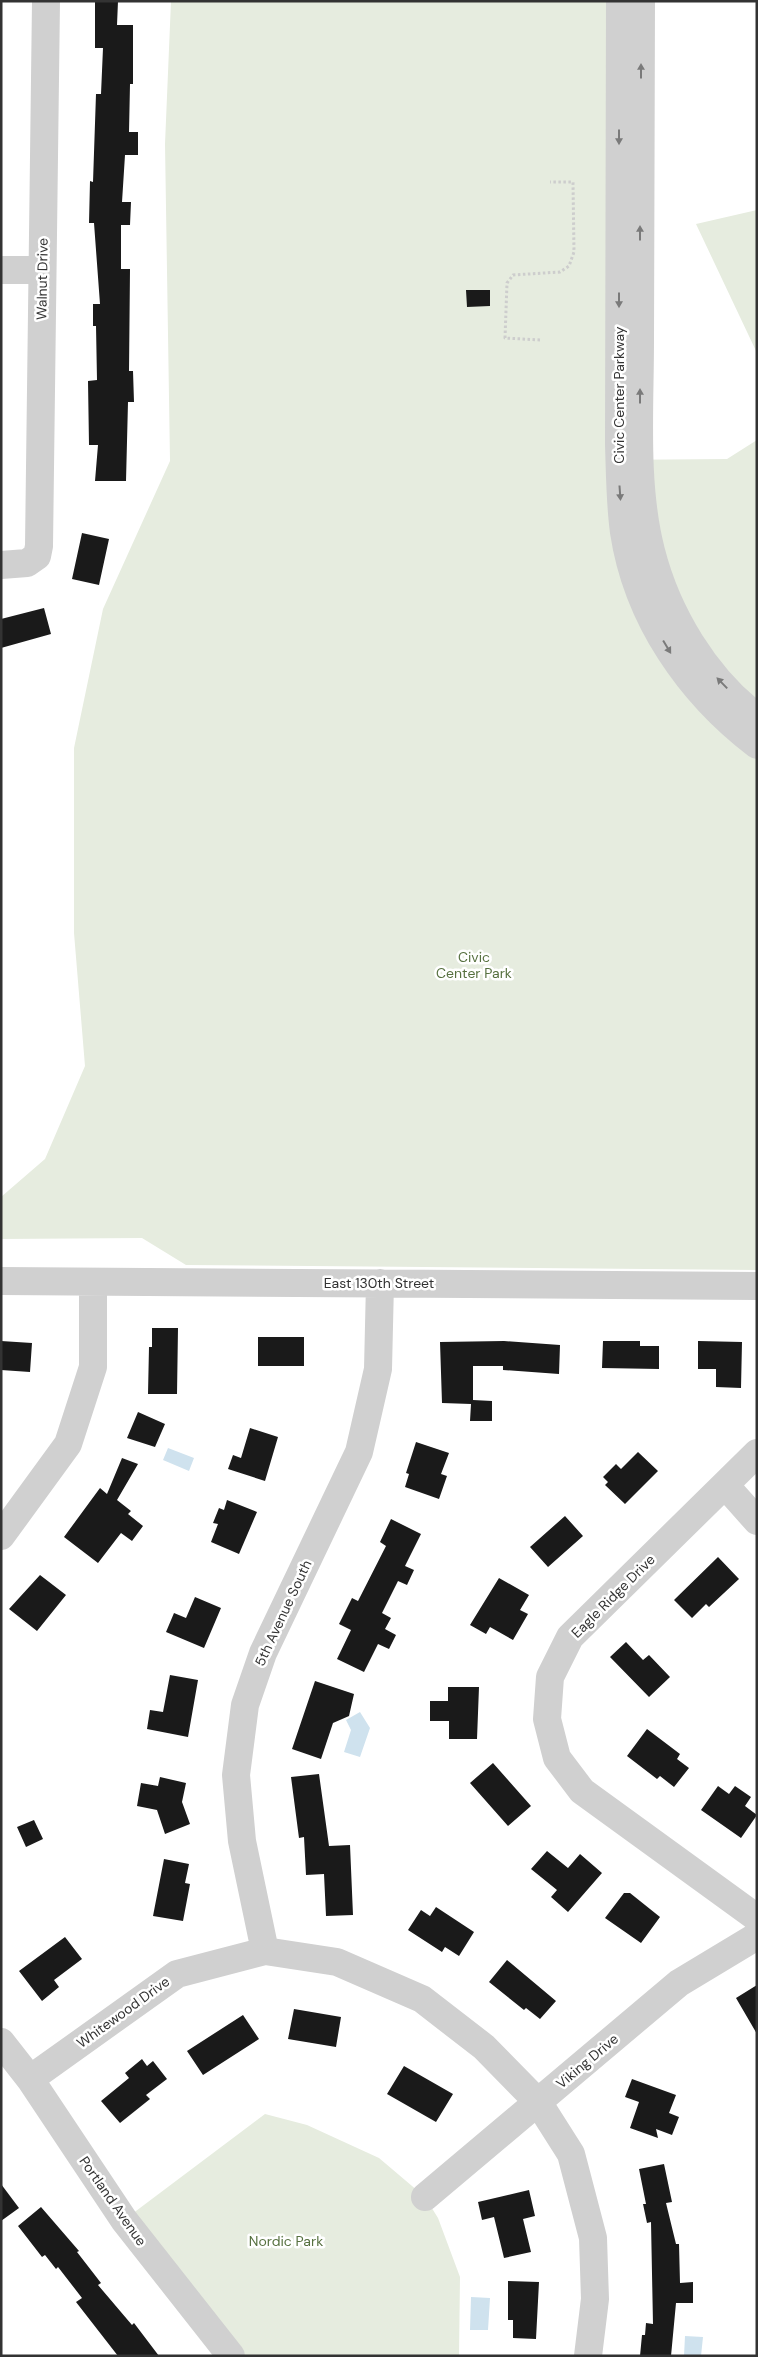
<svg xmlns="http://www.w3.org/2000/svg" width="758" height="2357" viewBox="0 0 758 2357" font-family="'DM Sans',sans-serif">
	<rect width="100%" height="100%" fill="#fff"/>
	<!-- green -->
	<path fill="#e6ecdf" d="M 171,1 L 608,1 L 608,460 L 727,459 L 757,440 L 757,1270 L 186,1265 L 142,1238 L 1,1239 L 1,1197 L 45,1159 L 85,1066 L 74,933 L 74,748 L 103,609 L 170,461 L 165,144 Z
		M 757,210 L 757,353 L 696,224 Z
		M 265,2114 L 307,2125 L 379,2158 L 425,2197 L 438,2218 L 460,2277 L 459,2356 L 231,2356 L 124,2220 Z"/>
	<!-- water -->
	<path fill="#cfe2ee" d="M 168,1448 L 194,1458 L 189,1471 L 163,1460 Z
		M 360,1712 L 370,1728 L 360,1757 L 344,1752 L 351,1730 L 346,1720 Z
		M 471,2297 L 490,2298 L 488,2330 L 470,2330 Z
		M 685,2336 L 703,2337 L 701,2356 L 684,2356 Z"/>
	<!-- building -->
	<path fill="#1a1a1a" d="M 95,1 L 118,1 L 117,25 L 133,25 L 133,84 L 130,84 L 129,132 L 138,132 L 138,155 L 125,155 L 122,202 L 131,202 L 130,225 L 121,225 L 121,269 L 130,269 L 129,371 L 133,371 L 134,402 L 128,402 L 126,481 L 95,481 L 98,445 L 89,445 L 88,381 L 97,380 L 96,326 L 93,326 L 93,304 L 100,304 L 94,223 L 89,223 L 90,181 L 93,182 L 96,94 L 101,94 L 103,48 L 95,48 Z
		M 466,290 L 490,290 L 490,306 L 467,307 Z
		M 82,533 L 109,539 L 99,585 L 72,579 Z
		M 44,608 L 51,634 L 1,648 L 1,619 Z
		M 152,1328 L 178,1328 L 177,1394 L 148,1394 L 149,1347 L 152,1347 Z
		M 258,1337 L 304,1337 L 304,1366 L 258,1366 Z
		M 1,1341 L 32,1343 L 30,1372 L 1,1370 Z
		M 504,1341 L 560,1345 L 559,1374 L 503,1370 L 503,1366 L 473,1366 L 473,1400 L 492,1401 L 492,1421 L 470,1421 L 471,1404 L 442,1403 L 440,1342 Z
		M 603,1341 L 640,1341 L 640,1346 L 659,1346 L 659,1369 L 602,1368 Z
		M 698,1341 L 742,1342 L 741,1388 L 716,1387 L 716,1369 L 698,1369 Z
		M 138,1412 L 165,1424 L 155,1447 L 127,1438 Z
		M 250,1428 L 278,1437 L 265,1481 L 228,1469 L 233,1455 L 241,1458 Z
		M 416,1442 L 449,1453 L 441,1474 L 447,1476 L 439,1499 L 405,1487 L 409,1474 L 406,1473 Z
		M 638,1452 L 658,1471 L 625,1504 L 605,1485 L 608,1482 L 603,1477 L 616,1464 L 621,1469 Z
		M 122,1458 L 138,1464 L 117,1500 L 131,1511 L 128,1514 L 143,1526 L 132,1541 L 121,1533 L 98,1563 L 64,1537 L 100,1488 L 107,1494 Z
		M 227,1500 L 257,1512 L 239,1554 L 211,1542 L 218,1524 L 213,1523 L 219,1508 L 224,1510 Z
		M 565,1516 L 583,1536 L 548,1567 L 530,1547 Z
		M 391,1519 L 421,1534 L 405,1566 L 414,1570 L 407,1585 L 398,1581 L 382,1613 L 391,1618 L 385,1629 L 396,1635 L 389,1649 L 378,1644 L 364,1672 L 337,1659 L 351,1630 L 339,1624 L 352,1598 L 358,1601 L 386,1546 L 380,1542 Z
		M 718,1557 L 739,1579 L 709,1607 L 706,1604 L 692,1618 L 674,1600 Z
		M 40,1575 L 66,1595 L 37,1631 L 9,1609 Z
		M 499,1578 L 529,1595 L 520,1610 L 528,1614 L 513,1640 L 490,1627 L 486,1634 L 470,1625 Z
		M 195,1597 L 221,1608 L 204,1648 L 166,1632 L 174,1613 L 186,1618 Z
		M 626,1642 L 643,1660 L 649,1655 L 670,1677 L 649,1697 L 610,1657 Z
		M 170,1675 L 198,1680 L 188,1737 L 147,1729 L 150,1710 L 163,1712 Z
		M 315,1681 L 354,1694 L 349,1716 L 333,1723 L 321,1759 L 292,1749 Z
		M 448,1687 L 479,1687 L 477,1739 L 449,1739 L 449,1721 L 430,1721 L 430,1701 L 448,1701 Z
		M 647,1729 L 680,1754 L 677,1759 L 689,1768 L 674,1787 L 660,1776 L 657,1779 L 627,1756 Z
		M 493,1763 L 531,1806 L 508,1826 L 470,1783 Z
		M 319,1774 L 329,1846 L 350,1845 L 353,1915 L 326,1916 L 324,1874 L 306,1875 L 304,1837 L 299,1838 L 291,1777 Z
		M 160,1777 L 186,1783 L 182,1802 L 190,1824 L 165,1834 L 157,1810 L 137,1806 L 141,1783 L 158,1786 Z
		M 718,1786 L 729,1794 L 735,1786 L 751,1797 L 745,1806 L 757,1815 L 741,1838 L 701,1810 Z
		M 34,1820 L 43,1839 L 26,1847 L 17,1827 Z
		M 547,1851 L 568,1868 L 580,1854 L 602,1873 L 568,1912 L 551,1897 L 557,1890 L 531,1869 Z
		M 164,1859 L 189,1864 L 185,1883 L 190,1884 L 183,1921 L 153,1916 Z
		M 624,1893 L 630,1893 L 660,1917 L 641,1943 L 605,1918 Z
		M 436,1907 L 474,1932 L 459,1956 L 445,1947 L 442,1952 L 408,1930 L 421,1910 L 430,1916 Z
		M 65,1937 L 82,1959 L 54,1980 L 59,1987 L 42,2001 L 19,1971 Z
		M 507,1960 L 556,2001 L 540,2019 L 526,2008 L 524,2010 L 489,1982 Z
		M 757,1985 L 757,2034 L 736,1998 Z
		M 294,2009 L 341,2017 L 336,2047 L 288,2039 Z
		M 243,2015 L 259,2039 L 203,2075 L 187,2051 Z
		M 142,2059 L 147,2066 L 153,2061 L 167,2079 L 146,2095 L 150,2099 L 120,2123 L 101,2101 L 129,2078 L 125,2073 Z
		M 404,2066 L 453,2094 L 436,2122 L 387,2094 Z
		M 632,2079 L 676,2095 L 669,2113 L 679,2117 L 672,2135 L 656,2129 L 658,2138 L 630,2128 L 639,2102 L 625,2097 Z
		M 664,2164 L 672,2202 L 666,2203 L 676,2244 L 679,2244 L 680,2283 L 693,2282 L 693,2303 L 676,2303 L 671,2356 L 640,2356 L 642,2335 L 645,2335 L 646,2323 L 653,2324 L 651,2222 L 647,2223 L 643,2204 L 646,2204 L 639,2169 Z
		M 1,2184 L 19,2208 L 1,2221 Z
		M 529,2190 L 535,2216 L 523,2219 L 531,2252 L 504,2258 L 494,2217 L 482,2220 L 478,2202 Z
		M 41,2207 L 79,2251 L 77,2252 L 101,2283 L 98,2285 L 132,2325 L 134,2323 L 159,2356 L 118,2356 L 76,2302 L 82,2298 L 58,2267 L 56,2269 L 45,2255 L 42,2257 L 18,2226 Z
		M 508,2281 L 539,2282 L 536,2339 L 513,2338 L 513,2320 L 508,2320 Z"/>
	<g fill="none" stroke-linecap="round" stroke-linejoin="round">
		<!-- path -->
		<path stroke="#cdcdcd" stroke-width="3" stroke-dasharray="2.5 2.5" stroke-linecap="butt" d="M 540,340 L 505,338 L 507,283 L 513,275 L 560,272 L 569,266 L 574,252 L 573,182 L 550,182"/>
		<!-- minor -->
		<path stroke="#d0d0d0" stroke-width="28" d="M 620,1 L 619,444 C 620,474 620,503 624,532 C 637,618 689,693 757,745
			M 641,1 C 641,114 640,228 640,341 C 640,409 634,485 651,551 C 667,614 705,677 757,717
			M 1,270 L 42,270
			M 1,565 L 27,563 L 37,556 L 39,546 L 46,1
			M 1,1281 L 757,1286
			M 757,1453 L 570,1637 L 550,1677 L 547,1719 L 557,1758 L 582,1791 L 757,1918
			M 725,1485 L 757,1521
			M 1,1536 L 68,1444 L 93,1367 L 93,1282
			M 265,1951 L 242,1841 L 236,1775 L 245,1705 L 263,1653 L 359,1452 L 378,1369 L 380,1283
			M 1,2042 L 30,2079 L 124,2220 L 231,2356
			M 30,2079 L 177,1974 L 265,1951 L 337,1962 L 422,1999 L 484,2047 L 538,2102 L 571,2154 L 593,2238 L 595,2299 L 588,2356
			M 425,2197 L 679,1983 L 757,1936"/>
	</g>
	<!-- one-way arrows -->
	<defs><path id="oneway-solid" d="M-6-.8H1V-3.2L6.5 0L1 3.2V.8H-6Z" transform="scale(1.25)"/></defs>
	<g fill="#7a7a7a">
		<use href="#oneway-solid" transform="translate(641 71) rotate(-90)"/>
		<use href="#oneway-solid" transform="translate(619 137) rotate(90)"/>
		<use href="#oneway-solid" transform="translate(640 233) rotate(-90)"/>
		<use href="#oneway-solid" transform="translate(619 300) rotate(90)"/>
		<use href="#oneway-solid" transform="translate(640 396) rotate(-90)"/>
		<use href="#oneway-solid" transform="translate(620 493) rotate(86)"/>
		<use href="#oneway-solid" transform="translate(667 647) rotate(59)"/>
		<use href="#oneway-solid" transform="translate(722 683) rotate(-134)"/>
	</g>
	<g text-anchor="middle" stroke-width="5" stroke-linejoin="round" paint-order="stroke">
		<!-- street labels -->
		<g font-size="14" fill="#333" stroke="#fff">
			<text transform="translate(42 279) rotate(-89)" y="5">Walnut Drive</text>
			<text transform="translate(619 395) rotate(-90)" y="5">Civic Center Parkway</text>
			<text x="379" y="1288">East 130th Street</text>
			<text transform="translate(613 1596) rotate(-45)" y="5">Eagle Ridge Drive</text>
			<text transform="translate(283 1613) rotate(-65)" y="5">5th Avenue South</text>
			<text transform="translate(123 2012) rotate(-36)" y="5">Whitewood Drive</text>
			<text transform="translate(587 2061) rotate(-40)" y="5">Viking Drive</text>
			<text transform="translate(113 2201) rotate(55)" y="5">Portland Avenue</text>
		</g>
		<!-- park labels -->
		<g font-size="14" fill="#56703f" stroke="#fff">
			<text x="474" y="962">Civic<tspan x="474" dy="16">Center Park</tspan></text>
			<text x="286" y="2246">Nordic Park</text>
		</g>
	</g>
	<!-- border -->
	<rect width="758" height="2357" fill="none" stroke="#333333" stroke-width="5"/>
</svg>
